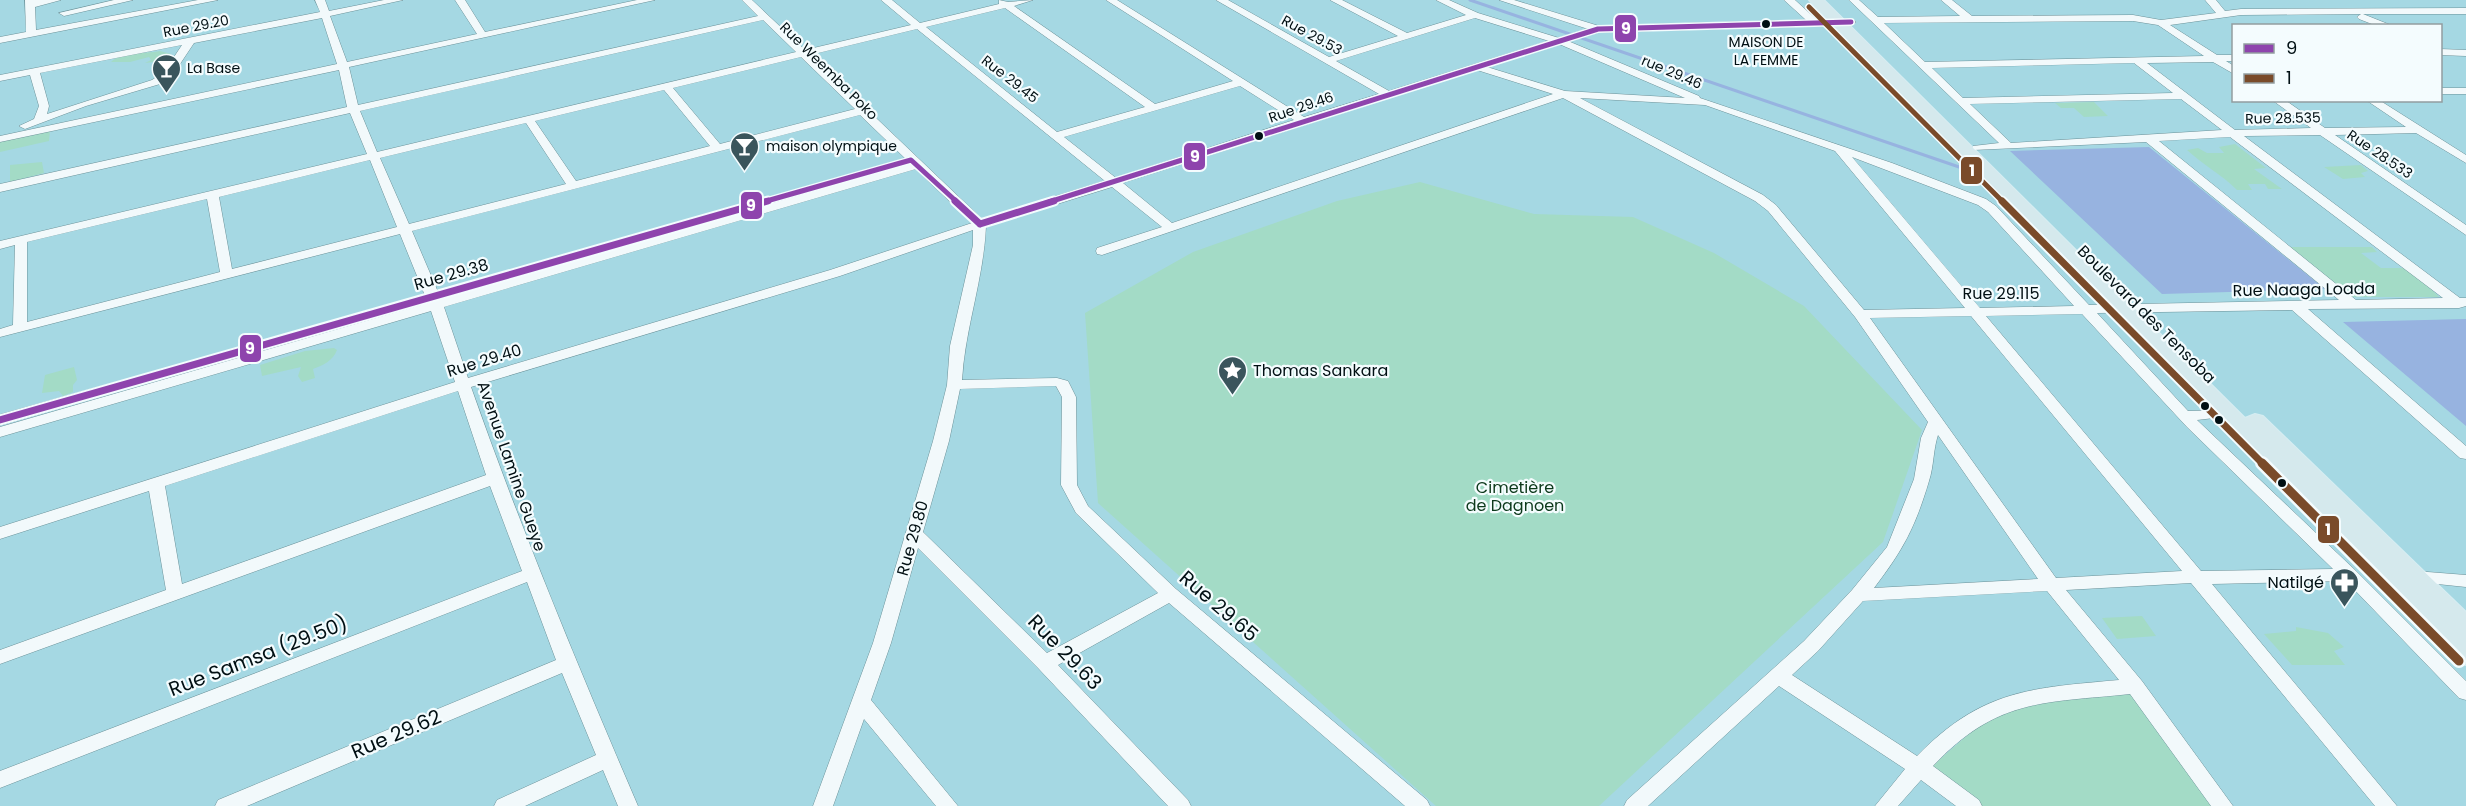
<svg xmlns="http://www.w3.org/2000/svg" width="2466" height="806" viewBox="0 0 2466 806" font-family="Poppins,sans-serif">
	<rect width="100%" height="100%" fill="#a5d8e3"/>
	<!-- green -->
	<path fill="#a3dbc6" d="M 160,51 L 171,54 L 171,60 L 145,63 L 151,60 L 149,57 L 130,62 L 111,62 C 123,51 145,54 160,51 Z
		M 2094,102 L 2108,116 L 2084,117 L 2074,108 L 2061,108 L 2055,103 Z
		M 50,131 L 49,141 L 0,152 L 0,141 Z
		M 2235,144 L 2266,168 L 2254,169 L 2282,189 L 2268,189 L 2265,184 L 2248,184 L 2252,190 L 2237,190 C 2221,174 2203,165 2187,150 L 2198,148 L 2207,153 L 2224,153 L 2219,147 Z
		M 42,162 L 44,173 L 10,182 L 10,165 Z
		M 2361,165 L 2368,171 L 2361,173 L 2365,177 L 2343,179 L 2324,167 Z
		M 1420,182 L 1534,214 L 1633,217 L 1714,253 L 1804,306 L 1922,430 L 1883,542 L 1599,806 L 1436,806 L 1098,503 L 1085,313 L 1193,252 L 1337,201 Z
		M 2290,247 L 2372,247 L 2377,252 L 2361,253 L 2381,268 L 2411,268 L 2439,297 L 2352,297 Z
		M 334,348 L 337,350 C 333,361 323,365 313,369 L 315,378 L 302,382 L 298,376 L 301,367 L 262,376 L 260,365 L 305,351 Z
		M 74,367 L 77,380 L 73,385 L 73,392 L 63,396 L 59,391 L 42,393 L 45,375 Z
		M 2142,616 L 2156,636 L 2117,639 L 2102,618 Z
		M 2296,627 L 2328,633 L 2344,647 L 2334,651 L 2345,665 L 2292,665 L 2264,634 L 2296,631 Z
		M 2132,690 L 2214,806 L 1982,806 L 1931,767 L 1994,712 L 2046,699 Z"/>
	<!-- water -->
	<path fill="#97b3e0" d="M 2149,147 L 2325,289 L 2162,294 L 2010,151 Z
		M 2466,319 L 2466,426 L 2343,322 Z"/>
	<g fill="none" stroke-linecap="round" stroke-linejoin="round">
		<!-- stream -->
		<path stroke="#97b3e0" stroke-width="3" d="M 1470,0 L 1965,169"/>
		<defs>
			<path id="minor" d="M 25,0 L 61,0 L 35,7 L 36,30 L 198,0 L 218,0 L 0,43 L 0,37 L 26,32 Z
				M 114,0 L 133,0 L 64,16 L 59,13 Z
				M 315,0 L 325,0 L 329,11 L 384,0 L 403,0 L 330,16 L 347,62 L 477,34 L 455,0 L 465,0 L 485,32 L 637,0 L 655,0 L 349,67 L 358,105 L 758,16 L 742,0 L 752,0 L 805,50 L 911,25 L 881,0 L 892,0 L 920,23 L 999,4 L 999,0 L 1008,2 L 1033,0 L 1014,6 L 1155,104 L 1233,81 L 1106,0 L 1117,0 L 1304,117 L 1379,94 L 1216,0 L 1228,0 L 1329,57 L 1398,36 L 1330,0 L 1342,0 L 1407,33 L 1466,15 L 1436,0 L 1449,0 L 1478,13 L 1559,38 L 1588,29 L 1499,0 L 1514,0 L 1599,26 L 1806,20 L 1784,0 L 1795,0 L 1817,20 L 1851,19 L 1856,22 L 1851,25 L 1599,32 L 1568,41 L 1699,96 L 1700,98 L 1892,163 L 1986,199 L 1996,206 L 2089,305 L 2339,300 L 2146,142 L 1973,150 L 1973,146 L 1999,143 L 1849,0 L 1859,0 L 1878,17 L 1960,16 L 1941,0 L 1952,0 L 1972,16 L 2133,15 L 2161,20 L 2216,13 L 2205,0 L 2216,0 L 2225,11 L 2241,9 L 2466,8 L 2466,14 L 2363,14 L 2393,26 L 2377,26 L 2359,19 L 2357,17 L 2361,14 L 2241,15 L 2170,25 L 2217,55 L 2234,55 L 2234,61 L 2226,61 L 2234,66 L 2234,74 L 2213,62 L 2147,63 L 2235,130 L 2311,128 L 2272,100 L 2285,100 L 2325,128 L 2406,127 L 2366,100 L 2379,100 L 2466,155 L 2466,163 L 2416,133 L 2335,135 L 2466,225 L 2466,235 L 2320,135 L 2244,136 L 2460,298 L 2466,298 L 2466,306 L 2459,308 L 2308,309 L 2466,446 L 2466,459 L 2460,458 L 2292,310 L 2097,313 L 2188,411 L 2231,410 L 2234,413 L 2231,416 L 2197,420 L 2356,571 L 2466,681 L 2466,700 L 2459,698 L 2346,581 L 2212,584 L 2397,806 L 2375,806 L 2191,583 L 2066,590 L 2142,681 L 2233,806 L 2211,806 L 2130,694 C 2044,703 1997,698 1933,766 L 1979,800 L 1982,806 L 1956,806 L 1921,780 L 1898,806 L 1875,806 L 1905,769 L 1779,686 L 1648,806 L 1624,806 L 1627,800 L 1804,641 L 1852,590 L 1887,547 L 1914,479 L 1921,438 L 1928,422 L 1855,317 L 1768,211 L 1755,201 L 1563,98 L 1102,255 L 1097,254 L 1096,251 L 1097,248 L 1162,227 L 1112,187 L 986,226 C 984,278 965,328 962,380 L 1057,378 L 1068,381 L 1076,397 L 1077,485 L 1088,506 L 1176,589 L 1427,800 L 1430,806 L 1405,806 L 1169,603 L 1058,665 L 1188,800 L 1191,806 L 1168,806 L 1038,668 L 918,548 L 891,643 L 871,700 L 958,806 L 936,806 L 864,719 L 833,806 L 813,806 L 873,643 L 933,441 L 947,385 L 950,346 L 973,245 L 973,230 L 840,276 L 471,387 C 521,529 579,669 638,806 L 618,806 L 603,770 L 525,806 L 494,806 L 497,800 L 596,755 L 562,673 L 247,806 L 215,806 L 218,800 L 556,660 L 527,582 L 0,788 L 0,771 L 522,571 L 490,486 L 0,664 L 0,650 L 166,590 L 149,491 L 0,539 L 0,527 L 455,382 L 431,311 L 0,437 L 0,427 L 428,303 L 400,234 L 0,337 L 0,329 L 13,325 L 15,245 L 0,249 L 0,241 L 367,154 L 350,113 L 0,192 L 0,184 L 347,107 L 339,70 L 0,142 L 0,136 L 337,64 L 322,18 L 194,43 L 172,76 L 160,84 L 86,106 L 25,129 L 19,126 L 34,119 L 39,106 L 30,75 L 0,81 L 0,75 L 320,12 ZM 1005,8 L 1145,107 L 1057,132 L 926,27 ZM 1475,18 L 1549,41 L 1389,91 L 1336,61 ZM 763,20 L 796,52 L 377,152 L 360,111 ZM 2133,21 L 2158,25 L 2204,56 L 1925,62 L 1884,23 ZM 917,29 L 1105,181 L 982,219 L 810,55 ZM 1559,44 L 1685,98 L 1565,91 L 1487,67 ZM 182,45 L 164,72 L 152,80 L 47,114 L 49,106 L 40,73 ZM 801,57 L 855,109 L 720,144 L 673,88 ZM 2134,63 L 2173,93 L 1963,98 L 1932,68 ZM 1477,70 L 1553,94 L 1172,223 L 1123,183 ZM 1240,86 L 1294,120 L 1116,178 L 1064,137 ZM 664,90 L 710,146 L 576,181 L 535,121 ZM 1580,98 L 1705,105 L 1835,151 L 1965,308 L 1864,310 L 1776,205 L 1763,195 ZM 2181,99 L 2222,130 L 2011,143 L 1970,104 ZM 860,115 L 910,163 L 441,299 L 412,231 ZM 526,123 L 566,184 L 409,224 L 380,158 ZM 2230,137 L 2443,298 L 2356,300 L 2159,141 ZM 1852,157 L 1978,205 L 1988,212 L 2074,306 L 1980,308 ZM 370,160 L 397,227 L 232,269 L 219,197 ZM 916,169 L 972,223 L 830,270 L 468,378 L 444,307 ZM 207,199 L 220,272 L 27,322 L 27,242 ZM 2082,314 L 2187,427 L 2333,569 L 2201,571 L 1986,316 ZM 1971,316 L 2182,571 L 2056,578 L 1870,318 ZM 1056,386 L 1062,397 L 1061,485 L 1076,513 L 1158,593 L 1047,653 L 923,532 L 949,441 L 960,389 ZM 458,391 L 486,475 L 182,584 L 165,486 ZM 1938,435 L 2038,579 L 1874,588 C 1903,550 1915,528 1929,481 C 1934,466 1933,450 1938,435 ZM 2047,591 L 2119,680 C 2032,688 1982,689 1917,756 L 1792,675 L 1818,651 L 1863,601 Z
				M 2440,49 L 2466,50 L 2466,56 L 2440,55 Z
				M 2440,88 L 2466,88 L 2466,94 L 2440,94 Z
				M 161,370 L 166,371 L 168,374 L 166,377 L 0,425 L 0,415 Z
				M 2415,571 L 2466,575 L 2466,587 L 2409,581 L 2406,577 L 2409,573 Z"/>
			<path id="primary" d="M 1809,0 L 1824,0 L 2245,418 L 2255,414 L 2263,416 L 2466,612 L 2466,665 L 2456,661 Z"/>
		</defs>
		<!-- minor casing -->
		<use href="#minor" stroke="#6c9299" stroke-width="1"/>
		<!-- primary casing -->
		<use href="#primary" stroke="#d6edf2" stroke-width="2"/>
		<!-- minor -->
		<use href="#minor" fill="#f2f9fb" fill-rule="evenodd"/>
		<!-- primary -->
		<use href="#primary" fill="#d5e9ed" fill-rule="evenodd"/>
		<defs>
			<path id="bus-1-far1" d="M 763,202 L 911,160 L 957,202
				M 1049,202 L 1598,29 L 1851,22"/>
			<path id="bus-1" d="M 955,201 L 980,224
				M 980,224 L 1054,201
				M 0,420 L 768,201"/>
			<path id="bus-2-far2" d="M 1809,7 L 2003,202"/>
			<path id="bus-2-far1" d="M 2002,201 L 2264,465"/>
			<path id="bus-2" d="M 2262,463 L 2459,661"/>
		</defs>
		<!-- bus-1-far1 casing -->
		<use href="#bus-1-far1" stroke="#f4fcfe" stroke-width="8"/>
		<!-- bus-1 casing -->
		<use href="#bus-1" stroke="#f4fcfe" stroke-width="11"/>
		<!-- bus-2-far2 casing -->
		<use href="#bus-2-far2" stroke="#f4fcfe" stroke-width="8"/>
		<!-- bus-2-far1 casing -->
		<use href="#bus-2-far1" stroke="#f4fcfe" stroke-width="11"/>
		<!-- bus-2 casing -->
		<use href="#bus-2" stroke="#f4fcfe" stroke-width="14"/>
		<!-- bus-1-far1 -->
		<use href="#bus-1-far1" stroke="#8e44ad" stroke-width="5"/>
		<!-- bus-1 -->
		<use href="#bus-1" stroke="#8e44ad" stroke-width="7"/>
		<!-- bus-2-far2 -->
		<use href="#bus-2-far2" stroke="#7a4b2a" stroke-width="5"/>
		<!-- bus-2-far1 -->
		<use href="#bus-2-far1" stroke="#7a4b2a" stroke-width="7"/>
		<!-- bus-2 -->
		<use href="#bus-2" stroke="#7a4b2a" stroke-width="9"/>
	</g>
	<!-- icons -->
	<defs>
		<symbol id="bar-pin" viewBox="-11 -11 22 30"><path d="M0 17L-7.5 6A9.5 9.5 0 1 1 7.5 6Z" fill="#3a555c" stroke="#f4fcfe"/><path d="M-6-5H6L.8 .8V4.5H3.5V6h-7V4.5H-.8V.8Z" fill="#fff"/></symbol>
		<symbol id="sight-pin" viewBox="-11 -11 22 30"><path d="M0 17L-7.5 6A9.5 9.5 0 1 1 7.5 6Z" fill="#3a555c" stroke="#f4fcfe"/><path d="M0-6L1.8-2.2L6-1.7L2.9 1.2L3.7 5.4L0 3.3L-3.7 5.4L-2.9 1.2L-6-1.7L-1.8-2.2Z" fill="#fff"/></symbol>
		<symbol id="pharmacy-pin" viewBox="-11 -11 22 30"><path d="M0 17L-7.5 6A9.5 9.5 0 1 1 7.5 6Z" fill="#3a555c" stroke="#f4fcfe"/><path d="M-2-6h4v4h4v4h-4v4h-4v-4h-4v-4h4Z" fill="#fff"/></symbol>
	</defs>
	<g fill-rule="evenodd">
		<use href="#bar-pin" x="150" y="52" width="33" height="45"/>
		<use href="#bar-pin" x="728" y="130" width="33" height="45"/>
		<use href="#sight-pin" x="1216" y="354" width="33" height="45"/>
		<use href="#pharmacy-pin" x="2328" y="566" width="33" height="45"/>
	</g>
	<!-- markers -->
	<g fill="#000f13" stroke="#f4fcfe" stroke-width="2">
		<circle cx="1766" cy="24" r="5"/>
		<circle cx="1259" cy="136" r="5"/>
		<circle cx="2205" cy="406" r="5"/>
		<circle cx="2219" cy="420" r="5"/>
		<circle cx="2282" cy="483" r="5"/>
	</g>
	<g text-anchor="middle" stroke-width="4.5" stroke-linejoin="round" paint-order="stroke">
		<!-- far-street labels -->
		<g font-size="14" fill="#000f13" stroke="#f4fcfe">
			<text transform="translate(196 26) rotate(-11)" y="5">Rue 29.20</text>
			<text transform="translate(1312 35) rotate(29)" y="5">Rue 29.53</text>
			<text transform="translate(829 71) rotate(45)" y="5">Rue Weemba Poko</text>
			<text transform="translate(1672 72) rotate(23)" y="5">rue 29.46</text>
			<text transform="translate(1010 79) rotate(38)" y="5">Rue 29.45</text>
			<text transform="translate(1301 107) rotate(-19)" y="5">Rue 29.46</text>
			<text transform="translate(2283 118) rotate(-1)" y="5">Rue 28.535</text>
			<text transform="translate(2380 154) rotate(34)" y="5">Rue 28.533</text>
		</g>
		<!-- bus labels -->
		<g font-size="14" fill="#000f13" stroke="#f4fcfe">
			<text x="1766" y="47">MAISON DE<tspan x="1766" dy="18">LA FEMME</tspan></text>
		</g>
		<!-- far-poi labels -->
		<g font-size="14" fill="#000f13" stroke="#f4fcfe" text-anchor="start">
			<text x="187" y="73">La Base</text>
			<text x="766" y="151">maison olympique</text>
		</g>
		<!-- street labels -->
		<g font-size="16" fill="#000f13" stroke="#f4fcfe">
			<text transform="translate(451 274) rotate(-16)" y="6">Rue 29.38</text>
			<text transform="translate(2304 289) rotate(-1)" y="6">Rue Naaga Loada</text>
			<text x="2001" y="299">Rue 29.115</text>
			<text transform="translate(2147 314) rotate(45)" y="6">Boulevard des Tensoba</text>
			<text transform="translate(484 360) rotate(-17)" y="6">Rue 29.40</text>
			<text transform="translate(512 466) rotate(71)" y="6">Avenue Lamine Gueye</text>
			<text transform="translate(912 538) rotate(-74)" y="6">Rue 29.80</text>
		</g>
		<!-- poi labels -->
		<g font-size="16" fill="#000f13" stroke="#f4fcfe" text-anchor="start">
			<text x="1253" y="376">Thomas Sankara</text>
			<text x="2324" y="588" text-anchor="end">Natilgé</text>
		</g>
		<!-- park labels -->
		<g font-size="16" fill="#0c391b" stroke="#f4fcfe">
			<text x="1515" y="493">Cimetière<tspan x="1515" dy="18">de Dagnoen</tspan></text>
		</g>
		<!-- near-street labels -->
		<g font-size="20" fill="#000f13" stroke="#f4fcfe">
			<text transform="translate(1219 606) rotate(41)" y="7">Rue 29.65</text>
			<text transform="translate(1065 652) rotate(46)" y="7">Rue 29.63</text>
			<text transform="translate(258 656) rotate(-21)" y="7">Rue Samsa (29.50)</text>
			<text transform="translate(396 734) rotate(-23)" y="7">Rue 29.62</text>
		</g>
	</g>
	<g stroke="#f4fcfe" stroke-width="2">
		<rect x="1614" y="14" width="23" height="29" rx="6" fill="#8e44ad"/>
		<rect x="1183" y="142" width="23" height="29" rx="6" fill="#8e44ad"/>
		<rect x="1960" y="156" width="23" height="29" rx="6" fill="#7a4b2a"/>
		<rect x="740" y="191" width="23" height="29" rx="6" fill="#8e44ad"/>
		<rect x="239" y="334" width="23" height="29" rx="6" fill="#8e44ad"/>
		<rect x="2317" y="515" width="23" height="29" rx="6" fill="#7a4b2a"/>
	</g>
	<g font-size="16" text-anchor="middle" font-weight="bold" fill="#fff">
		<text x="1626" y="34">9</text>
		<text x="1195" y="162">9</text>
		<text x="1972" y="176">1</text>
		<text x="751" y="211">9</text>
		<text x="250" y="354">9</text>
		<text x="2328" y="535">1</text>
	</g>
	<!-- legend -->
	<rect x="2232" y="24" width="210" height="78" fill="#f4fcfe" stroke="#929da0" stroke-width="1.5"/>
	<rect x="2244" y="44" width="30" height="9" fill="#8e44ad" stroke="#929da0" stroke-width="1.5"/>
	<text x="2286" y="54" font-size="18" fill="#000f13">9</text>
	<rect x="2244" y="74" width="30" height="9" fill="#7a4b2a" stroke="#929da0" stroke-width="1.5"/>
	<text x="2286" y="84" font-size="18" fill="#000f13">1</text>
</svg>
